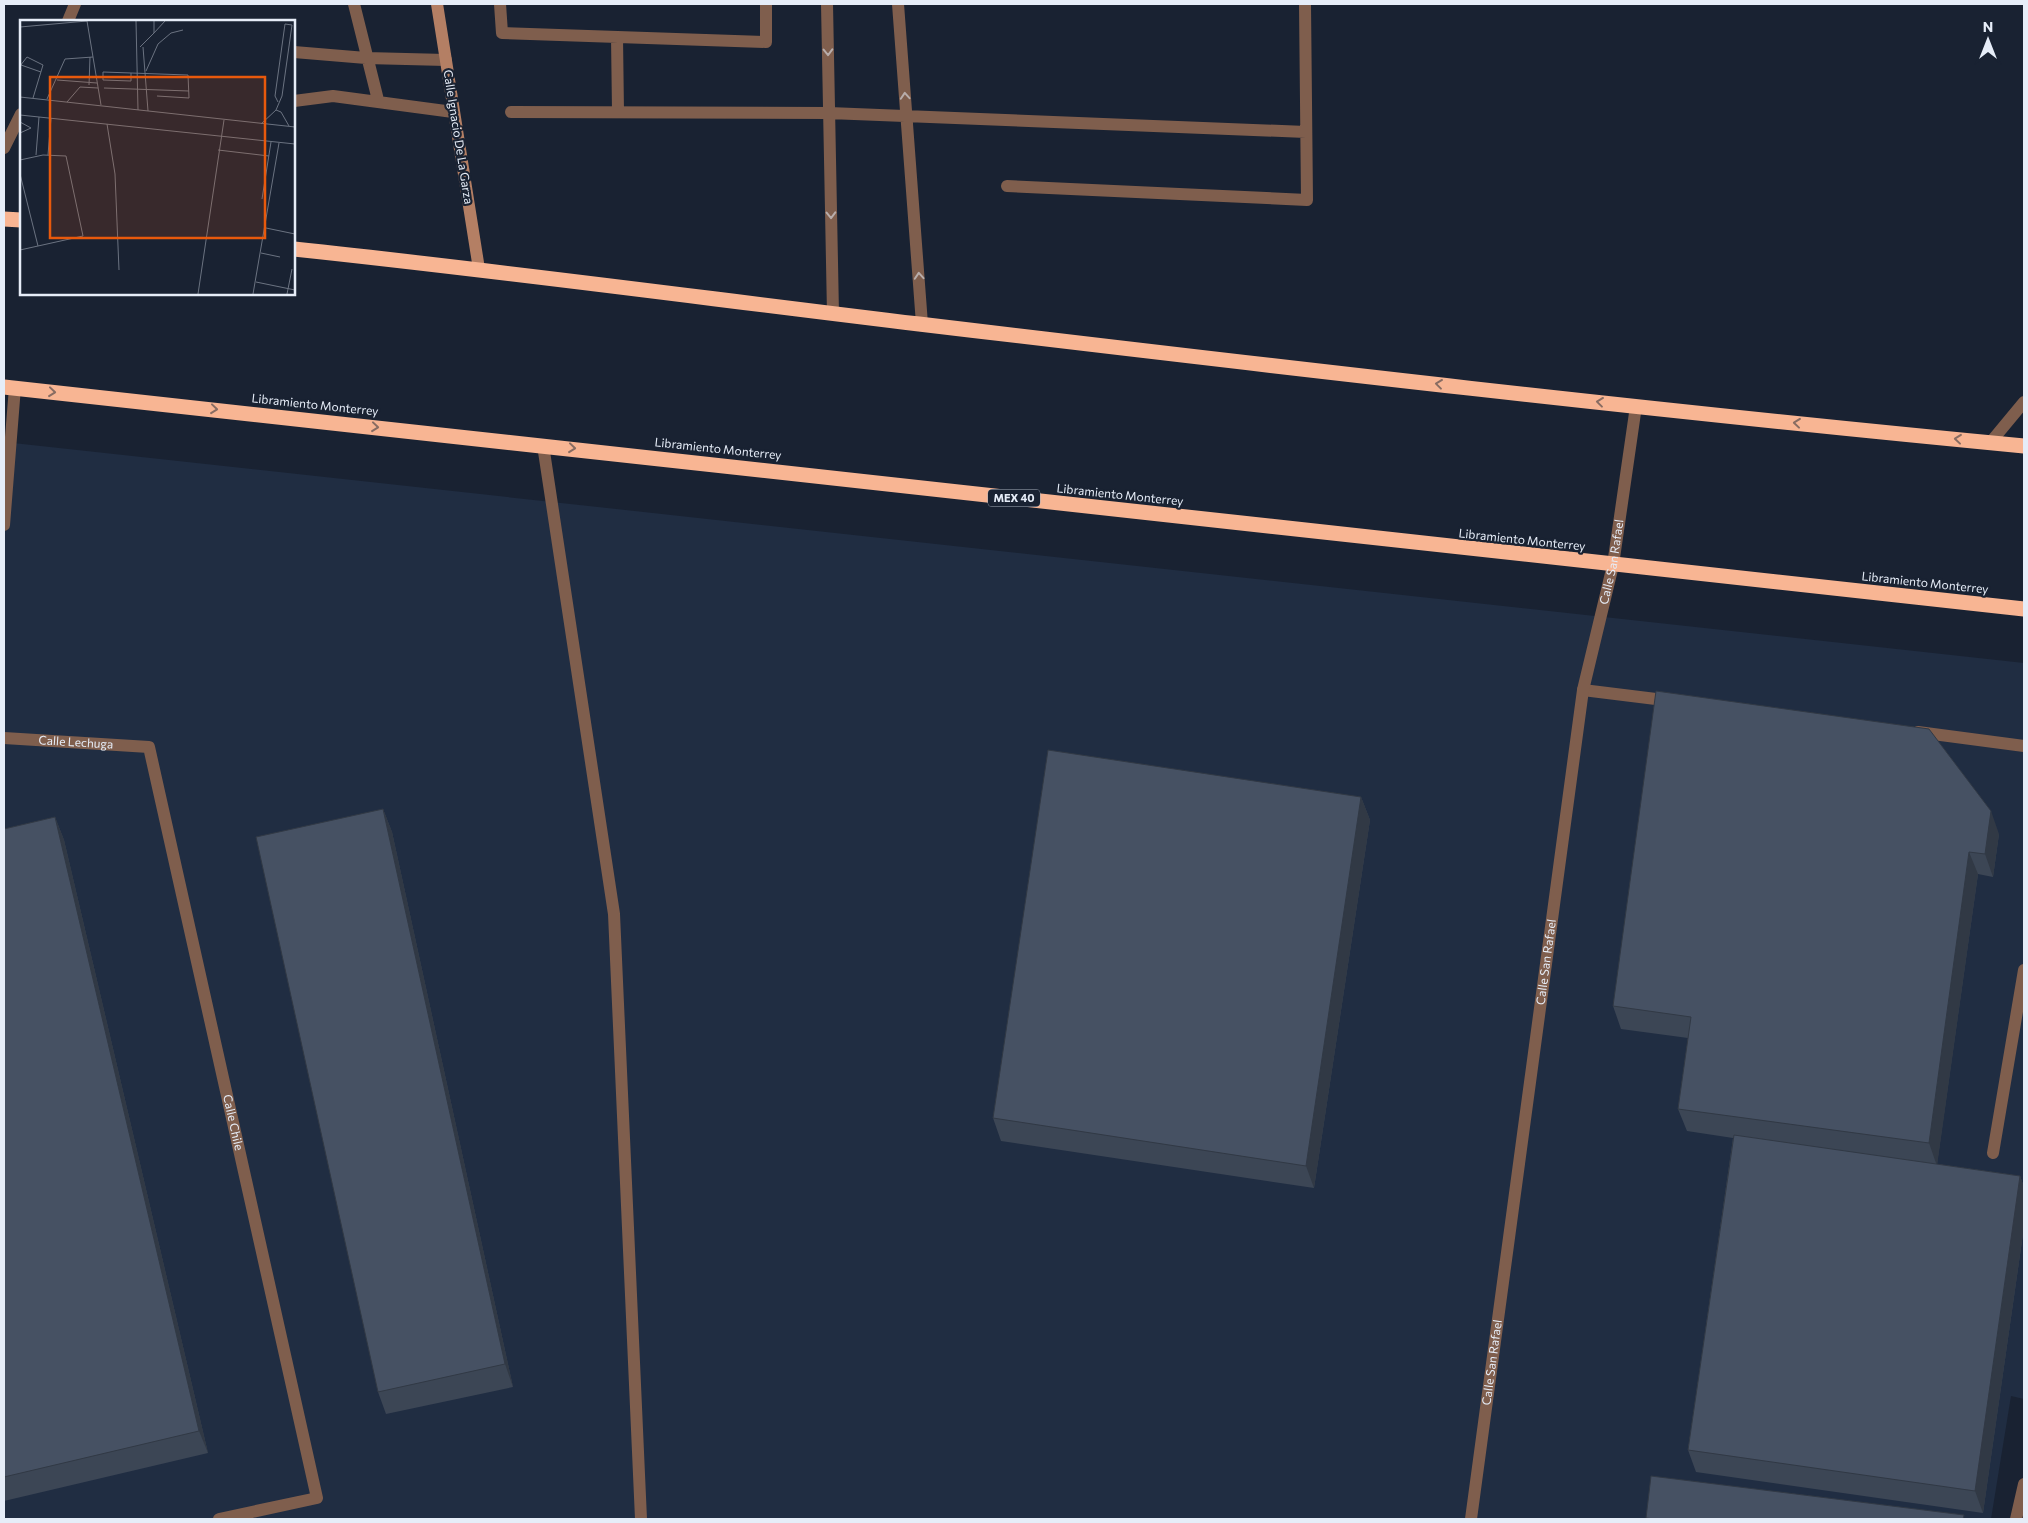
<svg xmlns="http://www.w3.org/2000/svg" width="2028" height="1523" viewBox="0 0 2028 1523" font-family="Commissioner,sans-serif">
	<rect width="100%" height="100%" fill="#192232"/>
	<!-- built -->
	<path fill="#202d42" d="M 4,442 L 2024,663 L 2024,1399 L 2011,1396 L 1991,1519 L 4,1519 Z"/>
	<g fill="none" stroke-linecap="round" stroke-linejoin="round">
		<!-- lane -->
		<path stroke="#7f5e4d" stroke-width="12" d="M 354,4 L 378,100
			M 500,4 L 502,33 L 766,42 L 766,4
			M 827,4 L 833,314
			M 898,4 L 922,324
			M 68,21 L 75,4
			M 617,37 L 618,112
			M 294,52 L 366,58 L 446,60
			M 294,101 L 333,96 L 453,112
			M 511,112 L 829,113 L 1306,132
			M 4,148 L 21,114
			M 1007,186 L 1307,200 L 1305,4
			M 1990,443 L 2024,402
			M 543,445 L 614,914 L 641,1519
			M 1583,690 L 1672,701
			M 1918,732 L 2024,746
			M 1993,1153 L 2024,970"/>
		<!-- street -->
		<g stroke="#7f5e4d" stroke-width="12">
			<path d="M 4,525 L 15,387"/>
			<path id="s1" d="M 4,738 L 149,747 L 317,1498 L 219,1519"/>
			<path id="s2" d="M 1471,1519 L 1583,690 L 1613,565 L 1636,406"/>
			<path d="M 2016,1519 L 2024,1484"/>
		</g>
		<!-- secondary -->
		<path stroke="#b47f64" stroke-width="12" d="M 437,4 L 479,269"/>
		<!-- highway -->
		<path stroke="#f8b593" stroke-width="15" d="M 4,219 L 21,220
			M 294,249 C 503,271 711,299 919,324 C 1287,368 1655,411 2024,446
			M 4,387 L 2024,609"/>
	</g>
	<!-- wall -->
	<path fill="#3c4655" d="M 1361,797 L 1370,820 L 1314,1188 L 1001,1141 L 993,1118 Z
		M 383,809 L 392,832 L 513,1387 L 386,1414 L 378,1392 Z
		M 55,817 L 64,840 L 208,1453 L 4,1501 L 4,829 Z
		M 1999,834 L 1993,877 L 1978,874 L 1937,1164 L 2020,1176 L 2024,1187 L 2024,1227 L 1983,1513 L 1696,1472 L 1688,1450 L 1733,1138 L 1687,1131 L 1678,1109 L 1688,1038 L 1621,1029 L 1613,1006 Z"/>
	<!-- shaded-wall -->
	<path fill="#313945" d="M 1361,797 L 1370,820 L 1314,1188 L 1306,1166 Z
		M 383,809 L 392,832 L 513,1387 L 505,1364 Z
		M 1991,811 L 1999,834 L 1993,877 L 1985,854 Z
		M 55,817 L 64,840 L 208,1453 L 199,1431 Z
		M 1969,852 L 1978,874 L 1937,1166 L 1929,1143 Z
		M 2020,1176 L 2024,1187 L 2024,1227 L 1983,1513 L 1975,1491 Z"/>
	<!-- building -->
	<path fill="#465163" stroke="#313945" d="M 1656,691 L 1929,729 L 1991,811 L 1985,854 L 1969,852 L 1929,1143 L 1678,1109 L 1691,1017 L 1613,1006 Z
		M 1048,750 L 1361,797 L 1306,1166 L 993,1118 Z
		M 383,809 L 505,1364 L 378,1392 L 256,837 Z
		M 55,817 L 199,1431 L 4,1477 L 4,829 Z
		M 1734,1135 L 2020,1176 L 1975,1491 L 1688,1450 Z
		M 1651,1476 L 1964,1515 L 1963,1519 L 1654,1519 L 1646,1518 Z"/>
	<!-- one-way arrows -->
	<defs><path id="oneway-chevron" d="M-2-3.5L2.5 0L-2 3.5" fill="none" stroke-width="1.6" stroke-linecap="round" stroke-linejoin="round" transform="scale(1.25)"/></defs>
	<g stroke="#b8adab">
		<use href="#oneway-chevron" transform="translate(828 52) rotate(89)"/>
		<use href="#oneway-chevron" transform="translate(905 96) rotate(-94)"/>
		<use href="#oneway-chevron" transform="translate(831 215) rotate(89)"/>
		<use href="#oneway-chevron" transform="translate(919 276) rotate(-94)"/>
	</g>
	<g stroke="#886c62">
		<use href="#oneway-chevron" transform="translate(1439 384) rotate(-173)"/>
		<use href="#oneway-chevron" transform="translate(52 392) rotate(6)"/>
		<use href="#oneway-chevron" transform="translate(1600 402) rotate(-173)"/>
		<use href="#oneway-chevron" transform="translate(214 409) rotate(6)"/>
		<use href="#oneway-chevron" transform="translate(1797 423) rotate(-174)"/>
		<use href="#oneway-chevron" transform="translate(375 427) rotate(6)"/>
		<use href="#oneway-chevron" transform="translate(1958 439) rotate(-174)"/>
		<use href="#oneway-chevron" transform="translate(572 448) rotate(6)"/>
	</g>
	<g text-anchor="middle" stroke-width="4.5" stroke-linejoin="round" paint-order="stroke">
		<!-- shield labels -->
		<rect fill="#192232" stroke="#a8b0bd" stroke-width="1" x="988" y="489.5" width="52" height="17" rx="4"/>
		<g font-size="11" font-weight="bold" fill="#e6edf8">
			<text x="1014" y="502">MEX 40</text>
		</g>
		<!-- street labels -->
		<g font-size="12" fill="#e6edf8" stroke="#192232">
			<text transform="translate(458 137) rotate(81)" y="4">Calle Ignacio De La Garza</text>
			<text transform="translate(315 405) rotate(6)" y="4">Libramiento Monterrey</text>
			<text transform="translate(718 449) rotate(6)" y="4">Libramiento Monterrey</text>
			<text transform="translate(1120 495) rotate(6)" y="4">Libramiento Monterrey</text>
			<text transform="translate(1522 540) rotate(6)" y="4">Libramiento Monterrey</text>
			<text dy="4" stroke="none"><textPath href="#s2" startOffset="968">Calle San Rafael</textPath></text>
			<text transform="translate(1925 583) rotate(6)" y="4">Libramiento Monterrey</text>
			<text dy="4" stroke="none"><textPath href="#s1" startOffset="72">Calle Lechuga</textPath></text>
			<text dy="4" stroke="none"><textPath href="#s2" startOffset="562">Calle San Rafael</textPath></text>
			<text dy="4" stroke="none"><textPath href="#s1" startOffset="530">Calle Chile</textPath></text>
			<text dy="4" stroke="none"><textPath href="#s2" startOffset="158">Calle San Rafael</textPath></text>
		</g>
	</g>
	<!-- overview -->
	<g transform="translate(20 20)">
		<rect width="275" height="275" fill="#192232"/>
		<path fill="none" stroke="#6b7381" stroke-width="1" d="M 67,1 L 81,85M 116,1 L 118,90M 0,7 L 67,1M 134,13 L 145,1M 120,27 L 134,13 L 134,1M 123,27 L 128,91M 1,45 L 21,52M 0,46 L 7,37 L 23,45 L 13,78M 126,51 L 138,24 L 151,13 L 163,10M 111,53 L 111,61 L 83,60 L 83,52 L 168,55 L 169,78 L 137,76M 37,60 L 77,63M 69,65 L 70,37M 84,68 L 169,71M 0,77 L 275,107M 27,79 L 45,39 L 73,37M 47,82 L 60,67 L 78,68M 256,90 L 262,76 L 272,5 L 265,4 L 255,76 L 258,82M 0,95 L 275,124M 0,102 L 11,108 L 0,113M 87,104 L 95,154 L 99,250M 241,104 L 256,90 L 261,92 L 269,106M 198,130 L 249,136M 16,135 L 19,97M 28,135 L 31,98M 0,140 L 23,135 L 46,136 L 63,216 L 0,230M 0,154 L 18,226M 242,179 L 251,122M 246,208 L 275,214M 241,233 L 260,237M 236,262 L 275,270M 178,274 L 204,100M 233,274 L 259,123M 267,274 L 272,249"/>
		<path fill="#e8590c" fill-opacity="0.15" stroke="#e8590c" stroke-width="2.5" d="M 30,57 L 245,57 L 245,218 L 30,218 Z"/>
		<rect width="275" height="275" fill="none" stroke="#e6edf8" stroke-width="2.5"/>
	</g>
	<!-- border -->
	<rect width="2028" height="1523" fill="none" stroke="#e6edf8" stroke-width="10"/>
	<!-- north arrow -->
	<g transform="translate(1988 40)" stroke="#192232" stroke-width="4" paint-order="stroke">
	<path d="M0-4L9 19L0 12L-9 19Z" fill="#e6edf8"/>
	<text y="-8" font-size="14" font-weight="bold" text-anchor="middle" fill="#e6edf8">N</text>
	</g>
</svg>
